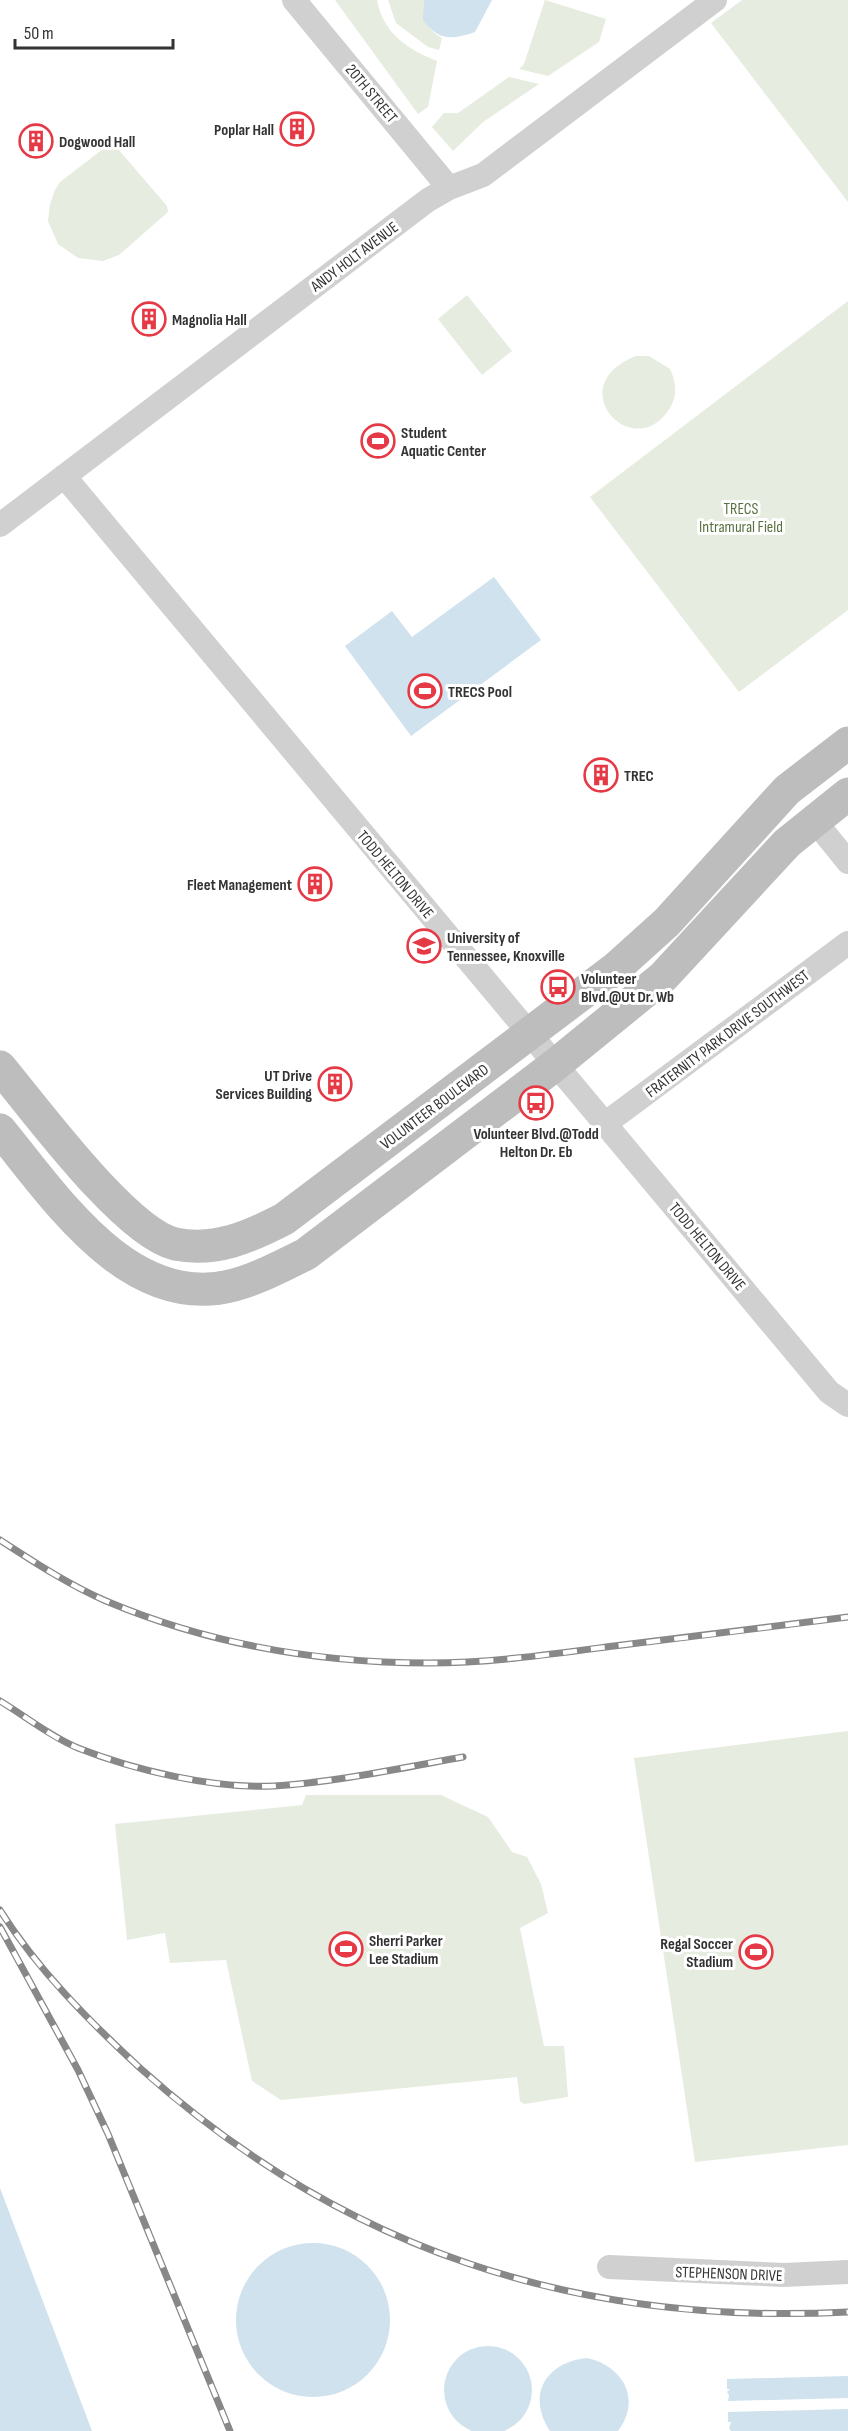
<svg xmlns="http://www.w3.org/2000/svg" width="848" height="2431" viewBox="0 0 848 2431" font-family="'Sofia Sans Condensed',sans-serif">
	<rect width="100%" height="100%" fill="#fff"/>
	<!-- green -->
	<path fill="#e6ecdf" d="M 335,0 L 377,0 C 383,33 408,50 437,61 L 428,107 L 418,114 Z
		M 388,0 L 424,0 C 423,19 425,28 442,38 L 439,50 L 428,47 L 396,23 Z
		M 545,0 L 606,19 L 599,42 L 548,76 L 519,69 L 524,64 Z
		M 742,0 L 848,0 L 848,202 L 711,23 Z
		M 509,77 L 539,84 L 483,122 L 453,151 L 432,127 L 444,113 L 458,113 Z
		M 112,142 L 167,206 L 168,212 L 119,255 L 103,261 L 78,258 L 58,244 L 48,221 L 50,204 L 55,190 L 60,182 Z
		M 467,295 L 512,351 L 482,375 L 438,319 Z
		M 848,301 L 848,610 L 739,692 L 590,497 Z
		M 636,356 L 649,356 L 670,369 C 676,382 678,395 670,408 C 634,466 559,386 636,356 Z
		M 848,1731 L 848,2145 L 695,2162 L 634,1758 Z
		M 306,1795 L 441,1795 L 488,1817 L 512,1852 L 527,1857 L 541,1884 L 548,1913 L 520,1928 L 544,2046 L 564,2046 L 568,2097 L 524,2104 L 520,2101 L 517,2077 L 281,2100 L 252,2081 L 226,1960 L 170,1963 L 165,1933 L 127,1940 L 115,1824 L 302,1805 Z"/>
	<!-- water -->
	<path fill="#cfe2ee" d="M 424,0 L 492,0 L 475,32 C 452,40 438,41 423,20 Z
		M 494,577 L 541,640 L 411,736 L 345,646 L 392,611 L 412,637 Z
		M 0,2188 L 92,2431 L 0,2431 Z
		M236 2320a77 77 0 1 1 154 0a77 77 0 1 1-154 0Z
		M444 2390a44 44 0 1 1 88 0a44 44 0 1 1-88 0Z
		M 587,2358 C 623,2366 642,2399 618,2431 L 550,2431 C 526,2395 546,2362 587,2358 Z
		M 848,2376 L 848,2398 L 728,2401 L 729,2395 L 727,2392 L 730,2389 L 727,2389 L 727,2379 Z
		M 848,2409 L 848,2431 L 731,2431 L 729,2428 L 731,2422 L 728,2422 L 728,2412 Z"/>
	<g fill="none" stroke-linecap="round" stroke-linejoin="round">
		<!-- street -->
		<path stroke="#d0d0d0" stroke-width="24" d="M 294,0 L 449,188
			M 64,476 L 829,1392 L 848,1405
			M 0,525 L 428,200 L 449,188 L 483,175 L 715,0
			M 814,820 L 848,862
			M 606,1123 L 848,943
			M 609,2267 L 784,2275 L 848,2272"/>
		<!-- secondary -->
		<path stroke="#bdbdbd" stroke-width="33" d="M 0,1067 C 35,1109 125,1232 175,1244 C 216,1252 249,1237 284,1219 L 616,968 L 667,922 L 787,790 L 848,743
			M 0,1130 C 56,1198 130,1313 234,1285 C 259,1278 282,1266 306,1254 L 555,1065 L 663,977 L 787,843 L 848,794"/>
		<defs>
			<path id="rail" d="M 0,1540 C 34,1562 69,1585 106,1601 C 208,1644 319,1663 429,1663 C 490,1663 553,1654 614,1646 C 692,1637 770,1627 848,1617
				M 0,1701 C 25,1716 51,1737 78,1748 C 134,1770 213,1789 274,1786 C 337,1782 400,1768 463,1757
				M 0,1910 C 37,1969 89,2021 140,2068 C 343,2250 577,2326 848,2312
				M 0,1927 L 78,2070 L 108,2134 L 230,2431"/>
		</defs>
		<!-- rail casing -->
		<use href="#rail" stroke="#888" stroke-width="7"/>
		<!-- rail -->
		<use href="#rail" stroke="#fff" stroke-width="4.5" stroke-dasharray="14" stroke-linecap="butt"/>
	</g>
	<!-- icons -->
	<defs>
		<symbol id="building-ring" viewBox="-11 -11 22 22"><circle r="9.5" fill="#fff" stroke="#e63946" stroke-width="1.5"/><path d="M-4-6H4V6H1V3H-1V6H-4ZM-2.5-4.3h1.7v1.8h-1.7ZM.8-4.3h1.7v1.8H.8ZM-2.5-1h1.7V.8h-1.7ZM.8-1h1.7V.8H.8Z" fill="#e63946"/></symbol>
		<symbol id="stadium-ring" viewBox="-11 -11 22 22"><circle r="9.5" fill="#fff" stroke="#e63946" stroke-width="1.5"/><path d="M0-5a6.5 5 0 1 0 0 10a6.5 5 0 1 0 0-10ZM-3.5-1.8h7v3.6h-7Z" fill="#e63946"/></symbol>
		<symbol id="university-ring" viewBox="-11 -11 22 22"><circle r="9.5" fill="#fff" stroke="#e63946" stroke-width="1.5"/><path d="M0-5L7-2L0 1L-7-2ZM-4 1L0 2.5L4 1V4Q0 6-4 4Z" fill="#e63946"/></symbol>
		<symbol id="bus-ring" viewBox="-11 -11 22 22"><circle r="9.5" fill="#fff" stroke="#e63946" stroke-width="1.5"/><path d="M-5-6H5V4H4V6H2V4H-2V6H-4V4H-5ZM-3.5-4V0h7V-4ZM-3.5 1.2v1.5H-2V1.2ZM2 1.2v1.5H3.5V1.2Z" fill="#e63946"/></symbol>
	</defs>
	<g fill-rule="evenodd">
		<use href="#building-ring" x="278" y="110" width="38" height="38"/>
		<use href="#building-ring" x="17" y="122" width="38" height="38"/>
		<use href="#building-ring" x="130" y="300" width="38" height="38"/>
		<use href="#stadium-ring" x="359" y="422" width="38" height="38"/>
		<use href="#stadium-ring" x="406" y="672" width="38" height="38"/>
		<use href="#building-ring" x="582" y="756" width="38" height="38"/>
		<use href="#building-ring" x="296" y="865" width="38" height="38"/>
		<use href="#university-ring" x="405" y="927" width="38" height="38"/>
		<use href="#bus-ring" x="539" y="968" width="38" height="38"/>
		<use href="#building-ring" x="316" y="1065" width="38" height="38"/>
		<use href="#bus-ring" x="517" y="1084" width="38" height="38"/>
		<use href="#stadium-ring" x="327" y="1930" width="38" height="38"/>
		<use href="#stadium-ring" x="737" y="1933" width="38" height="38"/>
	</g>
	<g text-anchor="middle" stroke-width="6" stroke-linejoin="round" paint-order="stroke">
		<!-- street labels -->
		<g font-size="16" fill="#333" stroke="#fff">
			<text transform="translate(372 93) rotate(50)" y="6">20TH STREET</text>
			<text transform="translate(354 256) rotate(-37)" y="6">ANDY HOLT AVENUE</text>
			<text transform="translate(396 874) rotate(50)" y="6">TODD HELTON DRIVE</text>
			<text transform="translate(727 1033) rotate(-37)" y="6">FRATERNITY PARK DRIVE SOUTHWEST</text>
			<text transform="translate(434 1106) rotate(-37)" y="6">VOLUNTEER BOULEVARD</text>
			<text transform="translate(708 1246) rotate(50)" y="6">TODD HELTON DRIVE</text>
			<text transform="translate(729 2273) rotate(2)" y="6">STEPHENSON DRIVE</text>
		</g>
		<!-- poi labels -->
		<g font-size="16" font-weight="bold" fill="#333" stroke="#fff" text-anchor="start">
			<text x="274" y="135" text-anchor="end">Poplar Hall</text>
			<text x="59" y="147">Dogwood Hall</text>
			<text x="172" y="325">Magnolia Hall</text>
			<text x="401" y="438">Student<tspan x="401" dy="18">Aquatic Center</tspan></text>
			<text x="448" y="697">TRECS Pool</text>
			<text x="624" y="781">TREC</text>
			<text x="292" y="890" text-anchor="end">Fleet Management</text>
			<text x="447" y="943">University of<tspan x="447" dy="18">Tennessee, Knoxville</tspan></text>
			<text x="581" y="984">Volunteer<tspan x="581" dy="18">Blvd.@Ut Dr. Wb</tspan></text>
			<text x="312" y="1081" text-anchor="end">UT Drive<tspan x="312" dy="18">Services Building</tspan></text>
			<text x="536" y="1139" text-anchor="middle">Volunteer Blvd.@Todd<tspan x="536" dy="18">Helton Dr. Eb</tspan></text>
			<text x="369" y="1946">Sherri Parker<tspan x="369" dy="18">Lee Stadium</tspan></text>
			<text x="733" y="1949" text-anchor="end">Regal Soccer<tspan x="733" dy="18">Stadium</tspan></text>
		</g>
		<!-- park labels -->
		<g font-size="16" fill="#56703f" stroke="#fff">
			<text x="741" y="514">TRECS<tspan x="741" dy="18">Intramural Field</tspan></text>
		</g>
	</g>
	<!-- scale -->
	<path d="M15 39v9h158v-9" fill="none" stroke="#333333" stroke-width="3"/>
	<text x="24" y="39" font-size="18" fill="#333333" stroke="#ffffff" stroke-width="4.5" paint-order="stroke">50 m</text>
</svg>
